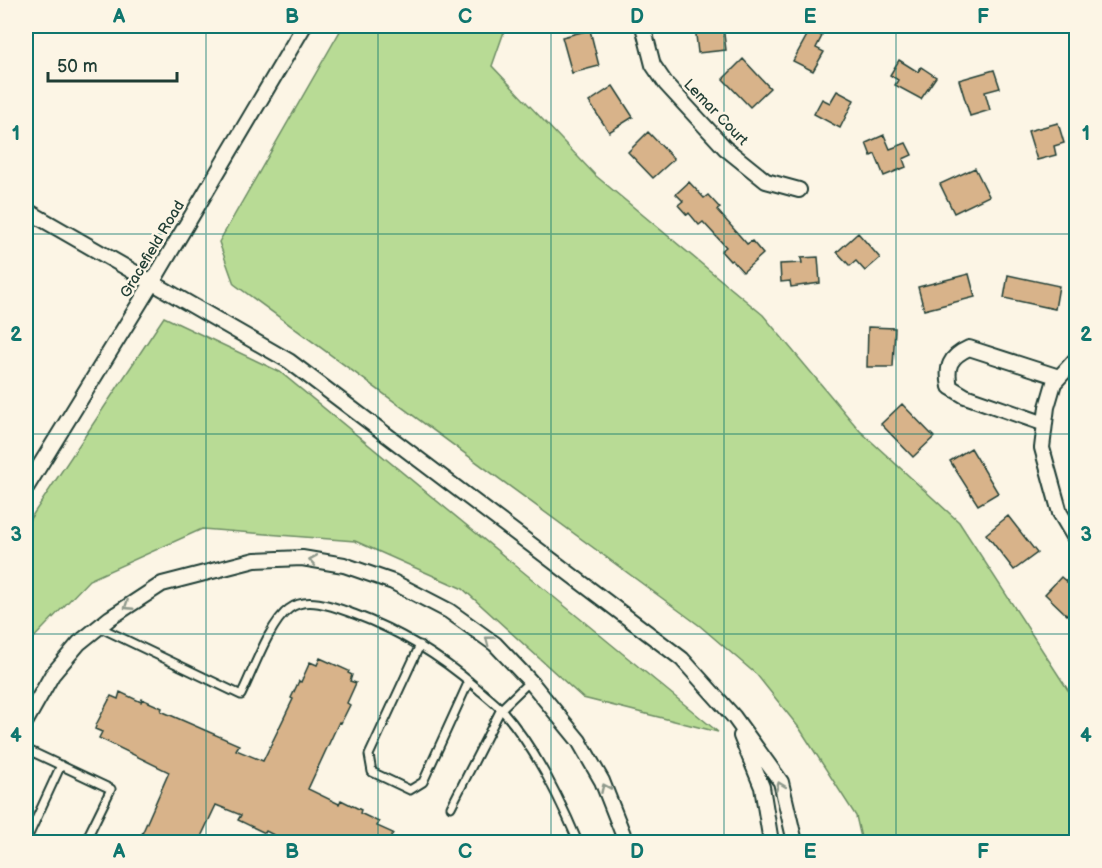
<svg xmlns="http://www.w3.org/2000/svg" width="1102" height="868" viewBox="0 0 1102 868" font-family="'Balsamiq Sans',sans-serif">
	<rect width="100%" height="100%" fill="#fcf5e5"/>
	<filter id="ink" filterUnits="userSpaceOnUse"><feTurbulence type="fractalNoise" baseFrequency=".0167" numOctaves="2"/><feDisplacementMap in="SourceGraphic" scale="12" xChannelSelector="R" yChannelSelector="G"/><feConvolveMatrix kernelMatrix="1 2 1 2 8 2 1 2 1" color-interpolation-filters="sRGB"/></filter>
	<g filter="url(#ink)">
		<!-- green -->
		<path fill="#b8db95" stroke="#6c8c64" stroke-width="1.5" d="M 343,26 L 506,26 L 492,66 L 596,176 L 763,315 L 860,431 L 959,522 L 1068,690 L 1076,698 L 1076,842 L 862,842 L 856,816 L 800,729 L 757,675 L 700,626 L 234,284 L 219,242 Z
			M 164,317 L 280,372 L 718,732 L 583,698 L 463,589 L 355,541 L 202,529 L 89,580 L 26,646 L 26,525 Z"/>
		<!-- building -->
		<path fill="#d8b38a" stroke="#1f3d34" stroke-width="1.5" d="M 695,26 L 723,26 L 726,50 L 698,53 Z
			M 590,30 L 599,66 L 572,73 L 562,37 Z
			M 810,30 L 822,36 L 816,48 L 824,52 L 813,71 L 793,61 Z
			M 743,59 L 770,88 L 750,107 L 723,79 Z
			M 899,60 L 918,72 L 921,67 L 936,77 L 921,99 L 895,85 L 898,80 L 890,75 Z
			M 994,70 L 1000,88 L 985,92 L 990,110 L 970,116 L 959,80 Z
			M 613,86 L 633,117 L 609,132 L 589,102 Z
			M 837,91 L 854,100 L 840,128 L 814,114 L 822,99 L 830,103 Z
			M 1058,123 L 1064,143 L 1054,146 L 1056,155 L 1037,160 L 1028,131 Z
			M 648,132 L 674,159 L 653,178 L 628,152 Z
			M 884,135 L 890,149 L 906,143 L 912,155 L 903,159 L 906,167 L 884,176 L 875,154 L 871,156 L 866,143 Z
			M 975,168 L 989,196 L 954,213 L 940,184 Z
			M 689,182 L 704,198 L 708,195 L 720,208 L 717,210 L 747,244 L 752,241 L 763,254 L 743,272 L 732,260 L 730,261 L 721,251 L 726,247 L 703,222 L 699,225 L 689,213 L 687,215 L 678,205 L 683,201 L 676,194 Z
			M 858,233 L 880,258 L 865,271 L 856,261 L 850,266 L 837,252 Z
			M 818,257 L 820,283 L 791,287 L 790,281 L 781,282 L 780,264 L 802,263 L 801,258 Z
			M 969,274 L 975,297 L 924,310 L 918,287 Z
			M 1008,275 L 1059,286 L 1055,309 L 1004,298 Z
			M 868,327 L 895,328 L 893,367 L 867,367 Z
			M 902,404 L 934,437 L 913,457 L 881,424 Z
			M 971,448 L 998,493 L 978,505 L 950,461 Z
			M 1008,516 L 1037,553 L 1014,570 L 986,534 Z
			M 1061,577 L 1077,591 L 1077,621 L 1068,613 L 1067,615 L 1045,594 Z
			M 320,658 L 349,671 L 348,673 L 352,675 L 350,681 L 356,683 L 347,703 L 350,705 L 341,723 L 339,722 L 308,789 L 339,804 L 341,800 L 361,810 L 360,813 L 379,822 L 377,826 L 393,833 L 388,843 L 289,843 L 266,831 L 265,833 L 238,820 L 241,815 L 216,805 L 198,843 L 138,843 L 169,772 L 99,738 L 102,732 L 95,729 L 97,723 L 111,696 L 118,699 L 120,692 L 141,702 L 142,699 L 162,708 L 161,711 L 239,745 L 236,750 L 263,761 L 293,699 L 291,698 L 299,681 L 301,682 L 310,662 L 317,665 Z"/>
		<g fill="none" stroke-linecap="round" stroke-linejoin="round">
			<defs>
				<path id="lane" d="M 99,627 L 241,695 C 252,673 270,622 289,609 C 307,595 335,607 354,614 C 400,631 440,656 477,688 C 485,695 494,702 501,709 C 533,745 560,799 578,842
					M 420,645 L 369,755 L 372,772 L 410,790 L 423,782 L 469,681
					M 26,749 L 111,789 L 85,842
					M 451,807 L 501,709 L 530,681
					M 26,841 L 61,765"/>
				<path id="street" d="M 643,26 L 653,65 L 666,84 L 725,148 L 766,181 L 799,190
					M 26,210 L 289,361 L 682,659 L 734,717 L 781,782 L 795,842
					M 1076,359 L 1054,383 L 1047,407 L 1042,448 L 1060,513 L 1076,540
					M 1045,424 L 965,396 L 950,387 C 946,367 949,357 969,348 L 1059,377
					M 26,488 L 152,283 L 304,26
					M 26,721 L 52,675 L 79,643 L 110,618 L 162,584 L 255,560 L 302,558 L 344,565 L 393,582 L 449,611 L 495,644 L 530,681 L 579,741 L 602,781 L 626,842
					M 741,736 L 762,787 L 771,842"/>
			</defs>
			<!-- lane casing -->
			<use href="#lane" stroke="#1f3d34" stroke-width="11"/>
			<!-- street casing -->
			<use href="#street" stroke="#1f3d34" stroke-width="18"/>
			<!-- lane -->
			<use href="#lane" stroke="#fcf5e5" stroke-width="7"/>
			<!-- street -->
			<use href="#street" stroke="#fcf5e5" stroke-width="14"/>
		</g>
		<!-- one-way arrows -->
		<defs><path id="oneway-chevron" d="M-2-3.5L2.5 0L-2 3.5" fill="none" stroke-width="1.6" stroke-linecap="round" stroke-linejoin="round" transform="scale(1.5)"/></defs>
		<g stroke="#8e998c">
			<use href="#oneway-chevron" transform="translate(313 560) rotate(-170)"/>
			<use href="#oneway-chevron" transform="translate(128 606) rotate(147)"/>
			<use href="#oneway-chevron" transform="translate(489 640) rotate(-143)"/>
			<use href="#oneway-chevron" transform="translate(780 786) rotate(-111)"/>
			<use href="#oneway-chevron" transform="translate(605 788) rotate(-114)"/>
		</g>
	</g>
	<!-- grid -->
	<path fill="none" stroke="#0f766e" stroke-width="1.5" stroke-opacity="0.55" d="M 206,26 L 206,842M 378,26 L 378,842M 551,26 L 551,842M 724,26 L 724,842M 896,26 L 896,842M 26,234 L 1076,234M 26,434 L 1076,434M 26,634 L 1076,634"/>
	<g text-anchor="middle" stroke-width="5" stroke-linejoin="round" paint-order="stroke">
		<!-- street labels -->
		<g font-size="15" fill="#1f3d34" stroke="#fcf5e5">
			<text transform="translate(716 112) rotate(46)" y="5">Lemar Court</text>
			<text transform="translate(152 249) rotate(-59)" y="5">Gracefield Road</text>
		</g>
	</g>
	<!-- margin -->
	<rect width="1102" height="868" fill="none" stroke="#fcf5e5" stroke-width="66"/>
	<!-- scale -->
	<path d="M48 72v9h129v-9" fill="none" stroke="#1f3d34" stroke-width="3"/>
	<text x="57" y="72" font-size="18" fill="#1f3d34" stroke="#fcf5e5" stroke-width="4.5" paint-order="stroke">50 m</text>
	<rect x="33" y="33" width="1036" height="802" fill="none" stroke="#0f766e" stroke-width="2"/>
	<g font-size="20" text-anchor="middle" font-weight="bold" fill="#0f766e">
		<text x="119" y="23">A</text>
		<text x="292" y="23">B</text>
		<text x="465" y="23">C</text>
		<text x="637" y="23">D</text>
		<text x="810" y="23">E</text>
		<text x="983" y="23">F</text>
		<text x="16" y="140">1</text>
		<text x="1086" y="140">1</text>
		<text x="16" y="341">2</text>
		<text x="1086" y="341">2</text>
		<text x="16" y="541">3</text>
		<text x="1086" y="541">3</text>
		<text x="16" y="742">4</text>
		<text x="1086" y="742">4</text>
		<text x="119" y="858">A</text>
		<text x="292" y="858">B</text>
		<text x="465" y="858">C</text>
		<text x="637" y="858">D</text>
		<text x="810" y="858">E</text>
		<text x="983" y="858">F</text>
	</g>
</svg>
